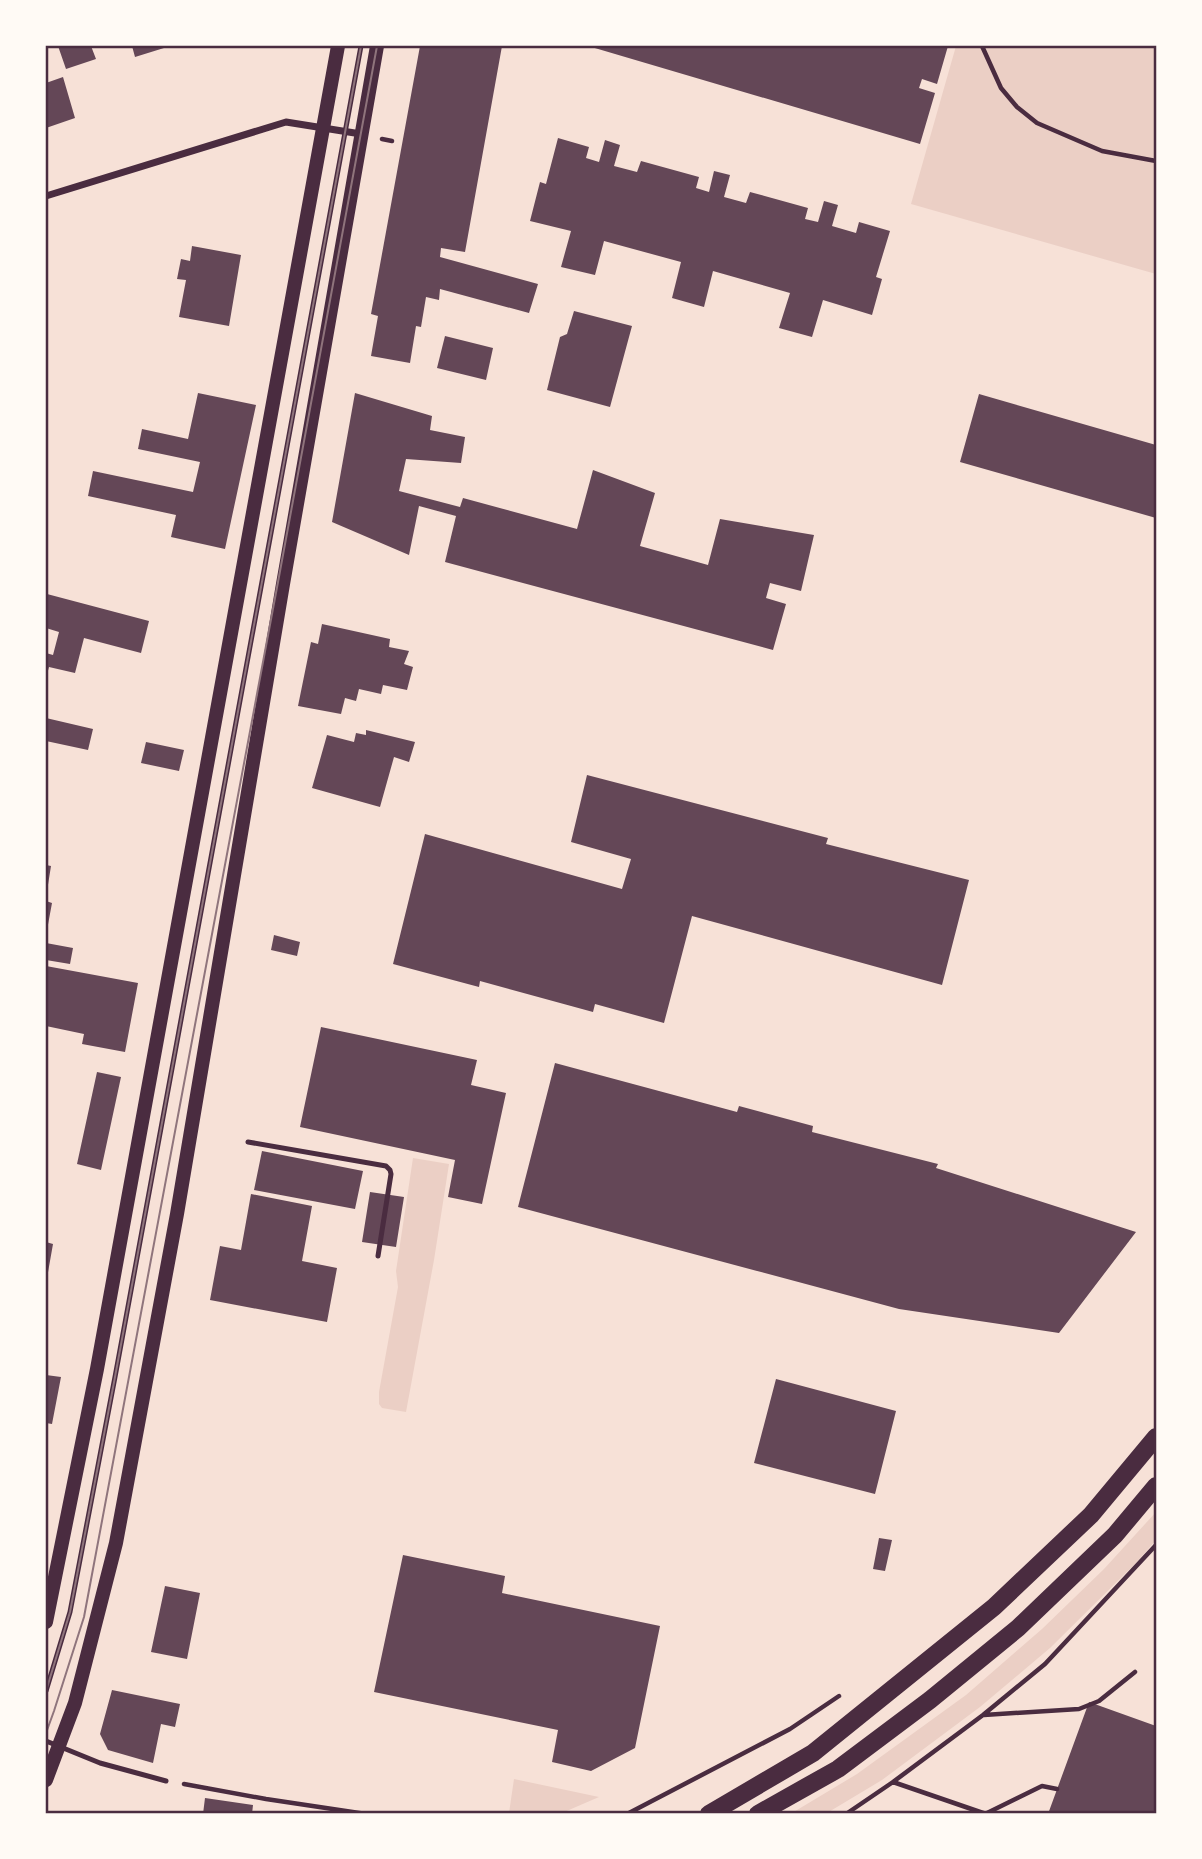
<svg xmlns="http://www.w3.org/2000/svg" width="1202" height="1859" viewBox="0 0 1202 1859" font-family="'Open Sans',sans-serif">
	<rect width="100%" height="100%" fill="#f7e1d7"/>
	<!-- green -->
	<path fill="#ebcfc5" d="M 956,46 L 1156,46 L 1156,274 L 911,204 Z
		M 413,1158 L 449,1164 L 434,1260 L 406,1412 L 382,1408 L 379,1404 L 379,1392 L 398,1287 L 396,1271 Z
		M 1156,1512 L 1156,1540 L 1136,1563 L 1050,1648 L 980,1707 L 882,1780 L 827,1813 L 792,1813 L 857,1774 L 966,1695 L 1042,1629 L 1104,1569 Z
		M 514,1779 L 599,1797 L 562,1813 L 509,1813 Z"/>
	<!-- building -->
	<path fill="#644757" d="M 58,46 L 91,46 L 96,59 L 66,69 Z
		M 132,46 L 163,46 L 164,48 L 135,57 Z
		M 420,46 L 502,46 L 465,252 L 441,248 L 440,257 L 538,284 L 529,313 L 440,289 L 439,300 L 426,297 L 421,327 L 416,326 L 410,363 L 371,356 L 378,316 L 371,314 Z
		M 588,46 L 948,46 L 937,84 L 922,79 L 919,88 L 935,93 L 920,144 Z
		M 63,77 L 75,118 L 46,128 L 46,83 Z
		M 558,138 L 589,147 L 586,158 L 599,162 L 605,140 L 620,145 L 614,166 L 637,172 L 641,161 L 699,177 L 696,188 L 709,192 L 714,171 L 730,175 L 724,197 L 746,203 L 750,192 L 808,208 L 805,219 L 818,222 L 824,201 L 838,205 L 832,226 L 856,233 L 859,222 L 890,231 L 876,277 L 882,279 L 872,315 L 823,300 L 812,337 L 779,328 L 790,293 L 713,271 L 704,307 L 672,298 L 681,262 L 604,241 L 595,275 L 561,267 L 571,231 L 530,221 L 540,182 L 546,184 Z
		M 192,246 L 241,255 L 229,326 L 179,317 L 186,280 L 177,279 L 181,259 L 190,261 Z
		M 574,311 L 632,326 L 610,407 L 547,390 L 560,337 L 567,334 Z
		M 445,336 L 493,348 L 486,380 L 437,368 Z
		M 198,393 L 256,405 L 225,549 L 171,537 L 176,515 L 88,496 L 93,471 L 193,492 L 200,462 L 138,449 L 142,429 L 188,439 Z
		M 355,393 L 432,416 L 430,430 L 465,437 L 461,463 L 406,459 L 399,491 L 460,507 L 463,498 L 577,529 L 593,470 L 655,493 L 640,546 L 708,565 L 720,519 L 814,535 L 801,591 L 770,583 L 766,598 L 786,604 L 773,650 L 445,562 L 456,516 L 419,506 L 409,555 L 332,522 Z
		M 979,394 L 1156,445 L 1156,518 L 960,462 Z
		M 47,594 L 149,621 L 141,653 L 84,638 L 75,673 L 49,667 L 46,678 L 46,653 L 53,655 L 59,632 L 46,628 L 46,602 Z
		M 322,624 L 390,639 L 389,647 L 409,651 L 404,664 L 413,667 L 407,690 L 383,685 L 381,694 L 359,689 L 356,701 L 345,698 L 341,714 L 298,706 L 311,642 L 318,644 Z
		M 46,718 L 93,729 L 88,750 L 46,741 Z
		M 366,730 L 415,742 L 409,762 L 394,757 L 380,807 L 312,788 L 327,735 L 354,742 L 356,733 L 366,735 Z
		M 146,742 L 184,750 L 179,771 L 141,763 Z
		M 587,775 L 828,838 L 826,844 L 969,880 L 942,985 L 692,916 L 664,1023 L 595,1004 L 593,1012 L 480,981 L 479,987 L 393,964 L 425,834 L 622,889 L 631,859 L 571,842 Z
		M 46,865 L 51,866 L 47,891 L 46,891 Z
		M 46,901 L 52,903 L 47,930 L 46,930 Z
		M 274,935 L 300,942 L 297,956 L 271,950 Z
		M 46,943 L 73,948 L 70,964 L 46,960 Z
		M 46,966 L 138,983 L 125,1052 L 82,1044 L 84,1034 L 46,1026 Z
		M 321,1027 L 477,1060 L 471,1085 L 506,1093 L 482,1204 L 448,1197 L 455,1160 L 300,1127 Z
		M 555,1063 L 737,1112 L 739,1106 L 813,1126 L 812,1132 L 938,1164 L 936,1168 L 1136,1232 L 1059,1333 L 899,1309 L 518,1207 Z
		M 97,1072 L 121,1077 L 101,1170 L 77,1164 Z
		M 262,1151 L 363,1171 L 355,1209 L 254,1190 Z
		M 370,1192 L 404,1197 L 396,1247 L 362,1242 Z
		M 251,1194 L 312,1206 L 302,1261 L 337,1268 L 327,1322 L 210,1300 L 220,1246 L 241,1250 Z
		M 46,1242 L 53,1244 L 47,1278 L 46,1277 Z
		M 46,1375 L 61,1377 L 52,1424 L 46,1423 Z
		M 776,1379 L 896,1411 L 875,1494 L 754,1463 Z
		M 879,1538 L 892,1540 L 885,1571 L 873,1569 Z
		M 403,1555 L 505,1576 L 502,1593 L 660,1626 L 635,1748 L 591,1771 L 552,1762 L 558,1730 L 374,1692 Z
		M 165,1586 L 200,1593 L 187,1659 L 151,1652 Z
		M 112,1690 L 180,1704 L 175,1727 L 161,1724 L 153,1763 L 108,1750 L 100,1734 Z
		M 1089,1702 L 1156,1726 L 1156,1814 L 1048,1814 Z
		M 205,1798 L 253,1805 L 252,1814 L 203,1814 Z"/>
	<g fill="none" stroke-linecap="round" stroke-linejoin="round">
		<!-- path -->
		<path stroke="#4a2c40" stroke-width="4.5" d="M 982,46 L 1001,88 L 1017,107 L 1037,123 L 1102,151 L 1156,161
			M 382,139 L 392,141
			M 984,1715 L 1079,1709 L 1099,1701 L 1135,1672
			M 893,1782 L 986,1814
			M 184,1784 L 266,1799 L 366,1814
			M 987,1813 L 1042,1786 L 1057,1789
			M 627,1814 L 790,1729 L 839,1696
			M 846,1814 L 893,1782 L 983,1715 L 1045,1664 L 1156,1545"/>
		<!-- service -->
		<path stroke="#4a2c40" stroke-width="5" d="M 248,1142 L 386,1166 L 390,1170 L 391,1174 L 378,1256
			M 46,1691 L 70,1612 L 115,1377 L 361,46
			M 46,1741 L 100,1763 L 166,1781"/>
		<!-- minor -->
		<path stroke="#4a2c40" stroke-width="7" d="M 46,196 L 286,122 L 361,134"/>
		<!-- secondary -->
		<path stroke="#4a2c40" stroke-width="14" d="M 46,1622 L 97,1369 L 338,46
			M 46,1780 L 75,1703 L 116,1543 L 177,1214 L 283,584 L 377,46"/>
		<!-- primary -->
		<path stroke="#4a2c40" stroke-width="18" d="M 709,1814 L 813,1753 L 994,1607 L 1091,1515 L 1156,1437
			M 758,1814 L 838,1769 L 930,1700 L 1018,1628 L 1115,1535 L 1156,1486"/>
		<!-- tram -->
		<path stroke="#8f747c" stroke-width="2" d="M 46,1691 L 70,1612 L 115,1377 L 361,46
			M 46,1733 L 54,1711 L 84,1617 L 278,582 L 377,46"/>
	</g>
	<!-- border -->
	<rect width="1202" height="1859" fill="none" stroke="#fffaf5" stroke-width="94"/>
	<rect x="47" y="47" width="1108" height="1765" fill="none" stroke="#4a2c40" stroke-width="2.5"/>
</svg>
